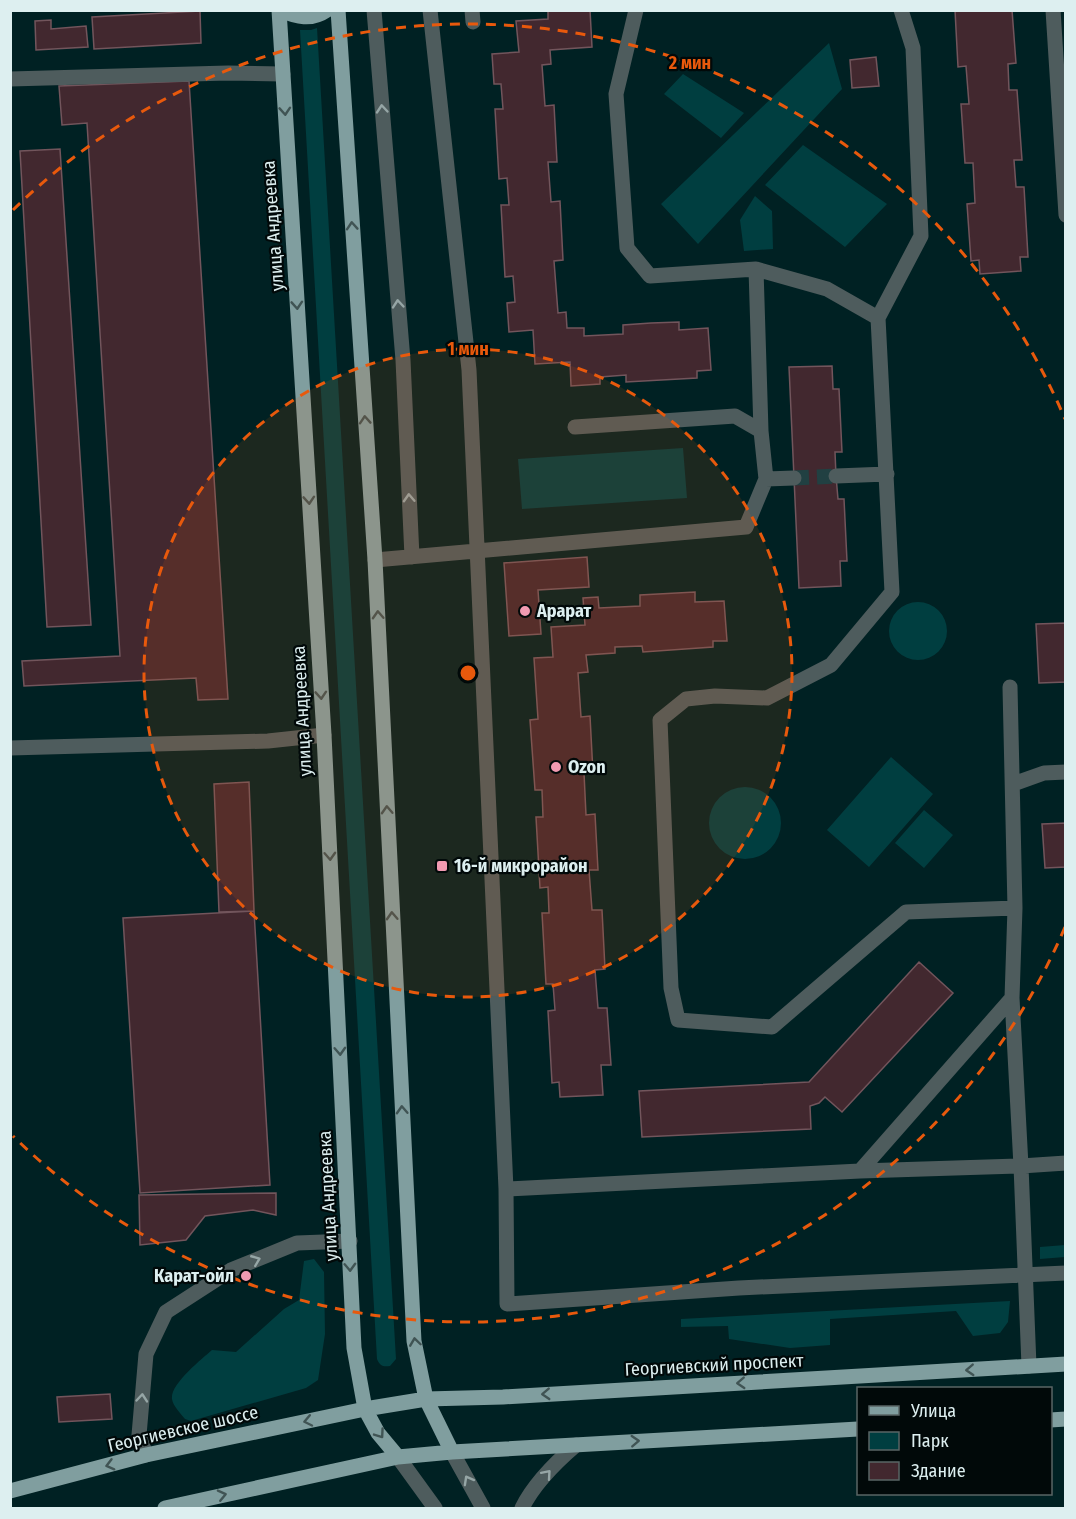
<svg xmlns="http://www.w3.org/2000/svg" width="1076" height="1519" viewBox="0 0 1076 1519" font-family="'Fira Sans Condensed',sans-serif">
	<rect width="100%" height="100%" fill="#002123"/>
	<!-- green -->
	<path fill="#003e40" d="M 317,28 L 396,1359 L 390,1366 C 383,1367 380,1366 377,1359 L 300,30 L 311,30 Z
		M 829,43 L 842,89 L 698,244 L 661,204 Z
		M 683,74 L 744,113 L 721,138 L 664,94 Z
		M 803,145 L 887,204 L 845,247 L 765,185 Z
		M 755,196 L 772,211 L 773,249 L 744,251 L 740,220 Z
		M 683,448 L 687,498 L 522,509 L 518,459 Z
		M889 631a29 29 0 1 1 58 0a29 29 0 1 1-58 0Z
		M 891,757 L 933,794 L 869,867 L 827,830 Z
		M709 823a36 36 0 1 1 72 0a36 36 0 1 1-72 0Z
		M 924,810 L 953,835 L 924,868 L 895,843 Z
		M 1065,1245 L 1065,1257 L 1040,1259 L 1040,1247 Z
		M 314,1259 L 324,1272 L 325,1334 L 318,1380 L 306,1388 L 191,1421 L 185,1419 C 181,1414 173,1406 172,1399 C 170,1384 202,1359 212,1350 L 236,1352 L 284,1309 L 299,1300 L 304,1261 Z
		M 1010,1301 L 1008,1322 L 1000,1333 L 973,1336 L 956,1311 L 830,1319 L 830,1345 L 790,1348 L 729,1339 L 728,1326 L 681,1327 L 681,1319 Z"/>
	<!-- building -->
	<path fill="#42282f" stroke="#72555c" stroke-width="1.5" d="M 548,10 L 590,10 L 592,47 L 550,50 L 551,64 L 542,65 L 545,106 L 554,105 L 557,162 L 548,162 L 551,202 L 560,201 L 563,260 L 554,261 L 558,313 L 566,312 L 567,328 L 584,328 L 584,336 L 623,334 L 623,325 L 651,323 L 679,322 L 679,330 L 708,328 L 711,370 L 697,371 L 697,378 L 626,382 L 626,375 L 600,377 L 600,384 L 571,386 L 570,362 L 535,364 L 533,330 L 509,332 L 507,303 L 515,302 L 513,276 L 505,277 L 501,205 L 509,205 L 507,178 L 499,179 L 495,109 L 503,109 L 501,84 L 494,84 L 492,54 L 519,52 L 516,21 L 548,19 Z
		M 955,10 L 1012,10 L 1016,63 L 1008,64 L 1009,90 L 1017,90 L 1022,160 L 1014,160 L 1016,187 L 1024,187 L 1028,257 L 1020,257 L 1021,271 L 980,274 L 979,260 L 971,261 L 967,204 L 975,203 L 973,163 L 965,163 L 961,104 L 969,104 L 966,66 L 958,67 Z
		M 200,11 L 201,43 L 94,49 L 92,17 Z
		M 51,20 L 51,29 L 86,26 L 88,47 L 36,50 L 35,21 Z
		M 876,57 L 879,86 L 852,88 L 850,60 Z
		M 189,81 L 228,699 L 198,700 L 196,678 L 24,686 L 22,661 L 120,656 L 87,123 L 62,125 L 59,86 Z
		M 60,149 L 91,625 L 47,627 L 20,151 Z
		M 832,366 L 833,389 L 839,389 L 842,452 L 835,452 L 836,476 L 838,499 L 844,499 L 847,561 L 840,561 L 841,586 L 799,588 L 789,367 Z
		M 587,557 L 589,587 L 538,590 L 541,634 L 509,636 L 504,563 Z
		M 695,592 L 695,602 L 724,601 L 727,641 L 713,641 L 713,647 L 643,652 L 642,646 L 615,647 L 615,653 L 586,655 L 588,672 L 578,673 L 581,717 L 590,716 L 593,773 L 584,773 L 586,815 L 595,814 L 598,870 L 589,870 L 592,910 L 602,910 L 605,969 L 595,970 L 598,1008 L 607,1008 L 611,1065 L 601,1065 L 603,1095 L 560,1097 L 559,1082 L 552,1083 L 548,1011 L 555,1010 L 553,984 L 546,984 L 542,913 L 549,913 L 548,887 L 540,888 L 536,817 L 543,817 L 542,790 L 535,790 L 530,720 L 538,719 L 534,658 L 553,657 L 551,627 L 585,625 L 583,598 L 598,597 L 599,608 L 640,606 L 640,595 Z
		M 1066,623 L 1066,682 L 1039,683 L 1036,624 Z
		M 249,782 L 254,911 L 219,912 L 214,784 Z
		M 1066,823 L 1066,867 L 1045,868 L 1042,824 Z
		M 254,911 L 270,1185 L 140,1193 L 123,918 Z
		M 919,962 L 953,993 L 842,1112 L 825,1097 L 819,1103 L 810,1106 L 811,1129 L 642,1137 L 639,1091 L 809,1082 Z
		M 276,1193 L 276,1215 L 253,1210 L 205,1216 L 186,1240 L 140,1245 L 139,1195 Z
		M 110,1394 L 112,1419 L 59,1422 L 57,1397 Z"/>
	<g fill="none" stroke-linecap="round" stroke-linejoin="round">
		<!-- minor-tunnel -->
		<path stroke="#214042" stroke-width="15" stroke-dasharray="15 8" stroke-linecap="butt" d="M 794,478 L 836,476"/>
		<!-- minor -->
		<path stroke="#4e5c5d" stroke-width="15" d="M 374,10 L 403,360 L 412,557
			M 430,10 L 469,370 L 506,1189 L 507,1304 L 739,1288 L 1066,1273
			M 472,10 L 473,22
			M 636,10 L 616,94 L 627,248 L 650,276 L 756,269 L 827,289 L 878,318
			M 901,10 L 913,48 L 921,236 L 878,318 L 892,592 L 831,665 L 767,698 L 715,696 L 686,699 L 660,720 L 671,988 L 678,1020 L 772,1027 L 906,912 L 1015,908
			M 1053,10 L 1066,215
			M 10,79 L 228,73 L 283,74
			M 756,269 L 761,431
			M 836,476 L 887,474
			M 766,479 L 794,478
			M 375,560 L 746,527 L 766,479 L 761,431 L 735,416 L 575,427
			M 1010,687 L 1015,908 L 1012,998 L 1021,1166 L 1029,1366
			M 10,748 L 268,741 L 324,735
			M 1013,784 L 1044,773 L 1066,772
			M 860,1171 L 1012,998
			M 506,1189 L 860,1171 L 1021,1166 L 1066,1163
			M 452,1452 L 483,1508
			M 146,1455 L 139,1435 L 146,1354 L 166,1312 L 231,1270 L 297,1243 L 350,1241
			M 398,1457 L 435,1508
			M 522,1508 C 534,1484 556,1462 576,1445"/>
		<!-- major -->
		<path stroke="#809e9f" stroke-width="15" d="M 279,10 L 324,735 L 354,1348 L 365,1409 L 378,1433 L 398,1457
			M 280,10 C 297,17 311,21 327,10
			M 338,10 L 375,560 L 414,1341 L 426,1399 L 452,1452
			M 1050,1420 L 1066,1419
			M 10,1491 L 146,1455 L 365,1409 L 426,1399 L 503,1397 L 1066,1364
			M 165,1508 L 398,1457 L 452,1452 L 858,1429"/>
	</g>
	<!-- one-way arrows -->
	<defs><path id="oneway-chevron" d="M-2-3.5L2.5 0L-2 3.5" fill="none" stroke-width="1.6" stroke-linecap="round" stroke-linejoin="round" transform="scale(1.5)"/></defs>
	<g stroke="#96a6a6">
		<use href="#oneway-chevron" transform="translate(382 109) rotate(-95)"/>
		<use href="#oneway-chevron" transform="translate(398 304) rotate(-95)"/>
		<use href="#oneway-chevron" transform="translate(409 498) rotate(-93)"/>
		<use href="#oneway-chevron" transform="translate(256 1260) rotate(-22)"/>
		<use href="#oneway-chevron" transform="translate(142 1398) rotate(-85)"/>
		<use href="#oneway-chevron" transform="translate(547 1474) rotate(-49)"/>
		<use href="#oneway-chevron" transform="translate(468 1480) rotate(-119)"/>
	</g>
	<g stroke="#405454">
		<use href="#oneway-chevron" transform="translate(285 111) rotate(86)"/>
		<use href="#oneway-chevron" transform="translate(352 226) rotate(-94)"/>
		<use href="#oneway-chevron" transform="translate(297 305) rotate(86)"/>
		<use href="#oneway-chevron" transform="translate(365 420) rotate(-94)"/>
		<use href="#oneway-chevron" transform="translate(309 500) rotate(86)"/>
		<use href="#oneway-chevron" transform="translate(378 615) rotate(-93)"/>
		<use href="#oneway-chevron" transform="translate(321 695) rotate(86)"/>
		<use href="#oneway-chevron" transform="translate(387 810) rotate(-93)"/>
		<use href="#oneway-chevron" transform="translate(330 856) rotate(87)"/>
		<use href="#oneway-chevron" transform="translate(392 916) rotate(-93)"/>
		<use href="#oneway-chevron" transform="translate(340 1051) rotate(87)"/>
		<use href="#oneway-chevron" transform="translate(402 1110) rotate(-93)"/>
		<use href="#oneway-chevron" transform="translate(350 1267) rotate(88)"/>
		<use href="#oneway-chevron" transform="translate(415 1342) rotate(-98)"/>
		<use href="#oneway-chevron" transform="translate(970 1370) rotate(177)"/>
		<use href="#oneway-chevron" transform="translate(741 1383) rotate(177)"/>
		<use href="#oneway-chevron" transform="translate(546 1394) rotate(177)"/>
		<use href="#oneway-chevron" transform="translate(308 1421) rotate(168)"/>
		<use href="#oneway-chevron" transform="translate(380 1434) rotate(55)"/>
		<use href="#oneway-chevron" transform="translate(635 1441) rotate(-3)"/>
		<use href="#oneway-chevron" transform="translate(110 1465) rotate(165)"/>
		<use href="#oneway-chevron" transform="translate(222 1495) rotate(-13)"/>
	</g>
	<!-- distance rings -->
	<circle cx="468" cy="673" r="324" fill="#e8590c" fill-opacity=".12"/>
	<g fill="none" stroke="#e8590c" stroke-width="3" stroke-dasharray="10 8">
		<circle cx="468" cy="673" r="324"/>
		<path d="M1065 927A649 649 0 0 1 13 1136M13 210A649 649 0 0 1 1065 419"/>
	</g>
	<!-- markers -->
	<g fill="#f19ab1" stroke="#010909" stroke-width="2">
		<circle cx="525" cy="611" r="6"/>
		<circle cx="556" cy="767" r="6"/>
		<rect x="436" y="860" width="12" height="12" rx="3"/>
		<circle cx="246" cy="1276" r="6"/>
	</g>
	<g text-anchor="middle" stroke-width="4.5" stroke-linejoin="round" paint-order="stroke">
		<!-- street labels -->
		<g font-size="18" fill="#ddeff0" stroke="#010909">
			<text transform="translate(273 226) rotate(-94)" y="6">улица Андреевка</text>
			<text transform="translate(302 711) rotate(-93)" y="6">улица Андреевка</text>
			<text transform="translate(328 1196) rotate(-93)" y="6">улица Андреевка</text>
			<text transform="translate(714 1365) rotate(-3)" y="6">Георгиевский проспект</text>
			<text transform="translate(183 1429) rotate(-13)" y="6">Георгиевское шоссе</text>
		</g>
		<!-- poi labels -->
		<g font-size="18" font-weight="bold" fill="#ddeff0" stroke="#010909" text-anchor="start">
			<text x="537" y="617">Арарат</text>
			<text x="568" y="773">Ozon</text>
			<text x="454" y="872">16-й микрорайон</text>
			<text x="234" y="1282" text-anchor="end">Карат-ойл</text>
		</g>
	</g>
	<circle cx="468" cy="673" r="9" fill="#e8590c" stroke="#010909" stroke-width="3"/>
	<g font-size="18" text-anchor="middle" font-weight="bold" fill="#e8590c" stroke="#010909" stroke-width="4.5" stroke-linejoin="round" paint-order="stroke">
		<text x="690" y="69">2 мин</text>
		<text x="468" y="355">1 мин</text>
	</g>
	<!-- border -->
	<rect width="1076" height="1519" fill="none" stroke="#ddeff0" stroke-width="24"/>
	<!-- legend -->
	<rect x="857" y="1387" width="195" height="108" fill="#010909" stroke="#596565" stroke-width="1.5"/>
	<rect x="869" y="1406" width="30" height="9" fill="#809e9f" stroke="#596565" stroke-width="1.5"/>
	<text x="911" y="1417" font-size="18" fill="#ddeff0">Улица</text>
	<rect x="869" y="1432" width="30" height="18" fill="#003e40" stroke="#596565" stroke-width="1.5"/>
	<text x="911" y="1447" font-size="18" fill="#ddeff0">Парк</text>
	<rect x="869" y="1462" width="30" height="18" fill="#42282f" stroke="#596565" stroke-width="1.5"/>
	<text x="911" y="1477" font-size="18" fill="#ddeff0">Здание</text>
</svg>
